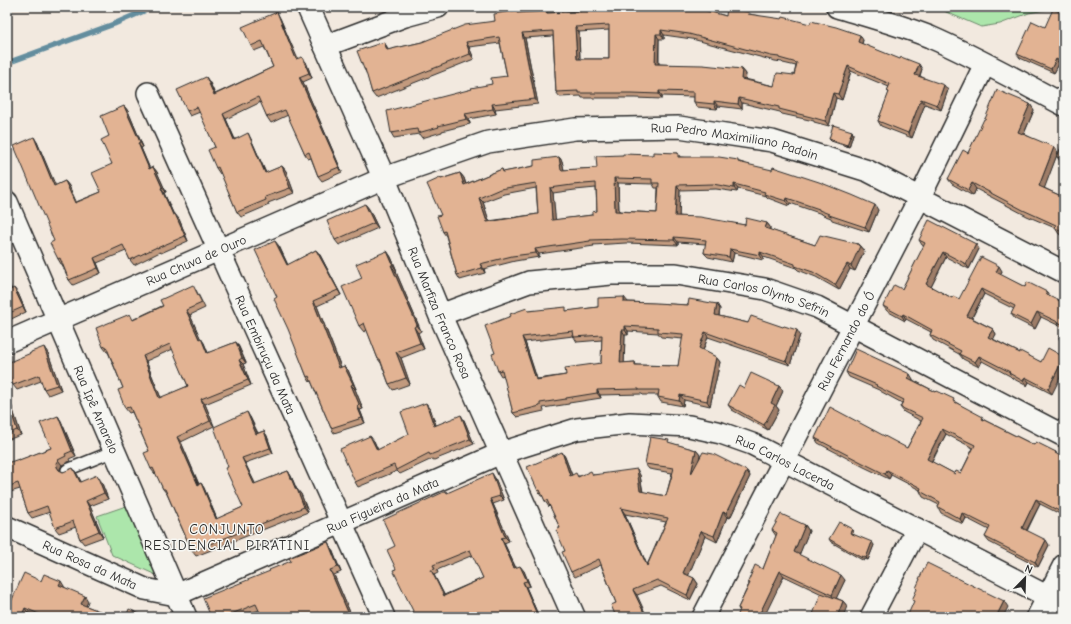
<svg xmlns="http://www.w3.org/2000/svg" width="1071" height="624" viewBox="0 0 1071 624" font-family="'Comic Neue',sans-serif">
	<rect width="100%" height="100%" fill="#f2e9df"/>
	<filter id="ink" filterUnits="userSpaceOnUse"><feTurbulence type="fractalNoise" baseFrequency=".025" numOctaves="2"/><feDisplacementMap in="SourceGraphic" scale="8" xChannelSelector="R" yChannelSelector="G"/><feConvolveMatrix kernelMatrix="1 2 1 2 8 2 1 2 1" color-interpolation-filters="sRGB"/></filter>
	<g filter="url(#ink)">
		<!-- green -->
		<path fill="#ace6ab" stroke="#6c886b" d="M 940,7 L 1064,7 L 1064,9 L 1055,8 L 1029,13 L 1000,24 L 981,27 L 946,12 Z
			M 126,506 L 156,575 L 112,555 L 97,516 Z"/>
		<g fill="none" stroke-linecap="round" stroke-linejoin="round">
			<!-- stream -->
			<path stroke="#638d9e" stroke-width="5.5" d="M 7,63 L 114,24 L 153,7"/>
			<defs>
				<path id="lane" d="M 67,470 L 114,451"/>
				<g id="street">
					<path d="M 837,7 C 867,16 900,25 930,37 C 976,57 1020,82 1064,105"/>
					<path d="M 325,46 L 405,16 L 438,7"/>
					<path id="s1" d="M 148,93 L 384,617"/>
					<path id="s2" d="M 7,202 L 186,617"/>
					<path id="s3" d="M 440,315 L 529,282 L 611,274 L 676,274 L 765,289 L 817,307 L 1064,436"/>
					<path id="s4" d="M 7,342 L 384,178 L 488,142 L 575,129 L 679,127 L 772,141 L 868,171 L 1064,272"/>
					<path id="s5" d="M 7,527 L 145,589 L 176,595 L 501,453 L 577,429 L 630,423 L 689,426 L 721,433 L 752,444 L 1064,605"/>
					<path id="s6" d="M 703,617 L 920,197 L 985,64"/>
					<path d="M 871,617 L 917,529"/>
				</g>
				<g id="secondary">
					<path id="s7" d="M 308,7 L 384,178 L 440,315 L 574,617"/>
					<path d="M 1038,617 L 1064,566"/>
				</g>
			</defs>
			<!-- lane casing -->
			<use href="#lane" stroke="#2b2b2b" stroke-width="14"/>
			<!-- street casing -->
			<use href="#street" stroke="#2b2b2b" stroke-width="24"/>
			<!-- secondary casing -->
			<use href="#secondary" stroke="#2b2b2b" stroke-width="25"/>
			<!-- lane -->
			<use href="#lane" stroke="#f6f6f2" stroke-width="11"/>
			<!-- street -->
			<use href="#street" stroke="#f6f6f2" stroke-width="21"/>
			<!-- secondary -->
			<use href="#secondary" stroke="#f6f6f2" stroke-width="22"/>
		</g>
		<!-- wall -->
		<path fill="#c29a7e" stroke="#2b2b2b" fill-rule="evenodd" d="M 697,7 L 698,8 L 726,16 L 750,14 L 863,40 L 862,44 L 922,69 L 920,76 L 948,90 L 941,110 L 925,104 L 912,138 L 881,126 L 878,121 L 889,93 L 887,91 L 889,87 L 851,71 L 842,100 L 836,98 L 829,126 L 814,122 L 814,121 L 782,114 L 780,112 L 742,103 L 742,109 L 718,106 L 717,109 L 697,107 L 694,102 L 694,97 L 662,96 L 662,99 L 635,98 L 582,98 L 581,96 L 560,97 L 556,92 L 553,36 L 525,38 L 538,104 L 495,109 L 496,114 L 469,119 L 470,124 L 442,131 L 442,132 L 422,138 L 419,134 L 394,138 L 391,133 L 492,84 L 507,76 L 500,43 L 469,47 L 474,59 L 376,98 L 372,93 L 367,74 L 364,69 L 384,42 L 387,47 L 388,50 L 422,42 L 495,21 L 519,13 L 548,13 ZM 609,30 L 609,59 L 580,59 L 579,32 ZM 664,35 L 692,39 L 775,61 L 782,62 L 783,63 L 796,66 L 794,75 L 774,86 L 745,79 L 746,74 L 742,69 L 659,64 L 659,39 L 664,39 Z
			M 1064,14 L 1064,66 L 1059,64 L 1054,73 L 1020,58 L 1017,54 L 1045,27 Z
			M 280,18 L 297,59 L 306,62 L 312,78 L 303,82 L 342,172 L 322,181 L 318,176 L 311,158 L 308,159 L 305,154 L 288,115 L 271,123 L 267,117 L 261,102 L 226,119 L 235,139 L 251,139 L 266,173 L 282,166 L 286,171 L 294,193 L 268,203 L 269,205 L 241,217 L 237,212 L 221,173 L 220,174 L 216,168 L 215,147 L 200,112 L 190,116 L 187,111 L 210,83 L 215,94 L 273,67 L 264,47 L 254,51 L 251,46 Z
			M 1030,104 L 1034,110 L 1024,134 L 1058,152 L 1044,188 L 1061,196 L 1064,199 L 1064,236 L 1059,234 L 1055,228 L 1027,216 L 976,189 L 973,196 L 952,184 L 948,179 L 968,153 L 985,119 Z
			M 124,106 L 128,111 L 143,147 L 141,148 L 150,169 L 153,167 L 157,172 L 166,192 L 164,193 L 174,215 L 179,219 L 188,241 L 161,253 L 160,252 L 134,265 L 130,260 L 126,251 L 97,263 L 101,273 L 73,285 L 69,280 L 62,264 L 61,264 L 58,259 L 37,142 L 55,186 L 65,181 L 69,186 L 76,202 L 101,192 L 112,164 L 109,136 Z
			M 852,131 L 853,134 L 849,147 L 831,141 L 829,139 Z
			M 1064,140 L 1064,162 L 1060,161 L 1057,157 Z
			M 678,153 L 680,157 L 740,162 L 878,210 L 869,232 L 832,220 L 831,218 L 823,215 L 822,214 L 790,203 L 789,206 L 768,198 L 766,196 L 738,189 L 737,192 L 716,189 L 680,190 L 679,216 L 745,225 L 767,223 L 770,227 L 770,230 L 815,245 L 858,244 L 864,251 L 855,271 L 850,269 L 839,290 L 816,277 L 798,270 L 796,268 L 764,257 L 763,260 L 734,253 L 732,262 L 708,257 L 704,253 L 706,244 L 678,242 L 678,245 L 626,243 L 593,245 L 594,246 L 539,254 L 539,257 L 515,261 L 484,269 L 485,273 L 460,280 L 457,275 L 446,236 L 443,232 L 441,215 L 441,179 L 460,173 L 464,178 L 466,184 L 502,169 L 504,172 L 534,166 L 559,157 L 562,161 L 564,170 L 597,168 L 653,155 ZM 618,183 L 653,184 L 655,188 L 658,188 L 657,213 L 619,211 ZM 536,188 L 538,214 L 489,221 L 483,202 L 504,194 ZM 596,188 L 597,211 L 592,215 L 555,220 L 553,193 L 575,190 Z
			M 365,204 L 369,209 L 378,228 L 339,245 L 335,240 Z
			M 919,240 L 979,249 L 969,269 L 946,257 L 931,287 L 952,298 L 959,299 L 1002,271 L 1000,275 L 1025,287 L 1047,292 L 1049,295 L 1064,303 L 1064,344 L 1062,343 L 1059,338 L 1064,328 L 1041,317 L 1035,329 L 1015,319 L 1011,314 L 1014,309 L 984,294 L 972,318 L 993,329 L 996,334 L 993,339 L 1020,353 L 1041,362 L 1052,394 L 1029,382 L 1027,386 L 1012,378 L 1010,376 L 982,361 L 979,367 L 963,359 L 959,354 L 933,340 L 930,335 L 931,332 L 906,319 L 905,321 L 887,311 L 883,306 L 902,289 L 924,246 L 922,245 Z
			M 279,246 L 288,265 L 316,250 L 320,255 L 341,295 L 317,306 L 341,367 L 348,370 L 356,389 L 355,389 L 363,409 L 360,410 L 365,423 L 334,433 L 331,428 L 311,381 L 310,382 L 307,377 L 277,297 Z
			M 387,251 L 391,257 L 397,271 L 396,272 L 421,331 L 418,333 L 424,349 L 401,358 L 410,384 L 393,390 L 389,384 L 381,363 L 378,359 L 367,330 L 364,332 L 359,326 L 362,278 Z
			M 7,279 L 11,289 L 18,293 L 26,312 L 7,321 Z
			M 196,290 L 205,308 L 190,315 L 200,338 L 204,343 L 208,353 L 236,342 L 239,347 L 246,363 L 243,364 L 251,385 L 205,404 L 214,426 L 181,442 L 199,484 L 201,483 L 204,488 L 217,519 L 243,507 L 228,467 L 250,417 L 258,433 L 264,431 L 267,436 L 273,453 L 245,463 L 255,484 L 288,471 L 291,476 L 297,490 L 301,494 L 308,512 L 196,556 L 192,551 L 167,494 L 163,489 L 156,473 L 155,474 L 151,469 L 149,451 L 132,412 L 129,413 L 125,408 L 123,388 L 108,352 L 107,352 L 103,347 L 134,319 ZM 173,349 L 188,386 L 161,398 L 146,361 Z
			M 628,302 L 688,305 L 717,304 L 720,309 L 719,316 L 748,323 L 800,335 L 790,365 L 708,337 L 703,351 L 716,357 L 720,362 L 710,406 L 684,400 L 683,406 L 661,402 L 658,397 L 658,395 L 643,395 L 642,394 L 600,395 L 601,398 L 569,403 L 569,404 L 543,408 L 544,411 L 517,417 L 513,413 L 504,375 L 501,376 L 498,371 L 495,353 L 529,311 L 569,311 L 598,307 ZM 628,331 L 658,333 L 661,337 L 683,339 L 678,366 L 636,365 L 635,362 L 624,363 L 625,335 L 628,335 ZM 573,336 L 574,337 L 577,342 L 602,340 L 601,363 L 566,375 L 537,379 L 525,342 Z
			M 48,353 L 61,390 L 48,395 L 44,389 L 41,381 L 17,390 L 13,385 Z
			M 846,372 L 913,379 L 913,380 L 957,403 L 986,421 L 1034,445 L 1056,452 L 1057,455 L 1064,458 L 1064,516 L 1040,504 L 1027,531 L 1049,545 L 1038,567 L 989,542 L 985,537 L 989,530 L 966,518 L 963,524 L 941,513 L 938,507 L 939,505 L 923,497 L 920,491 L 920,490 L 891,475 L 889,479 L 864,467 L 818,443 L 815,438 L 907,448 L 921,421 L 904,412 L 900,407 L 902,403 L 880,391 L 879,390 L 849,377 ZM 946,434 L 973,448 L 961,473 L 955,474 L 932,462 Z
			M 779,386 L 783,391 L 776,406 L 779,410 L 768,430 L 732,410 L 728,405 L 744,388 Z
			M 7,396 L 9,398 L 21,435 L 7,440 Z
			M 430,408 L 436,425 L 464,420 L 474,444 L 434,460 L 432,459 L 400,474 L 397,471 L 358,487 L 355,482 L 374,441 L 378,450 L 409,434 Z
			M 58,416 L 61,421 L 76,456 L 69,459 L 70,461 L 62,465 L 60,469 L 60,471 L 77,474 L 81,482 L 101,481 L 108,499 L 90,506 L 103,537 L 84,544 L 80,539 L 76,527 L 59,533 L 55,528 L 50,512 L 32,518 L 28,513 L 20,489 L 7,493 L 7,461 L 8,463 L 20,460 L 51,448 Z
			M 670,443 L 696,450 L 700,455 L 699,459 L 747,471 L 750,476 L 730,518 L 727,517 L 717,542 L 705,536 L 688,576 L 694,578 L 698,584 L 690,600 L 661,586 L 616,603 L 601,565 L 575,577 L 571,572 L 565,551 L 560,528 L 550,506 L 549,507 L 545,501 L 543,496 L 541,496 L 538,491 L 562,452 L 565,457 L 572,475 L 579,476 L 594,475 L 640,475 L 643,492 L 666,496 L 672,473 L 649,469 L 645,464 ZM 625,514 L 666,522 L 647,565 Z
			M 495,478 L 504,500 L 493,504 L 509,541 L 504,543 L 516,568 L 524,571 L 530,586 L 526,587 L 539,617 L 416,617 L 396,569 L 447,493 ZM 473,555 L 483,578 L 444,595 L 434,575 L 438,573 L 437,570 Z
			M 805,525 L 809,531 L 799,555 L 845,580 L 836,598 L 843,601 L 847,606 L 784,576 L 739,610 L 738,608 L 749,584 L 748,582 L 763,569 L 776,536 L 772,530 Z
			M 853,532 L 852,534 L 874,545 L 868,560 L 864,559 L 864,561 L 831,542 L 829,539 Z
			M 331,547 L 341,572 L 334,575 L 352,617 L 262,617 L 259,610 L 240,617 L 211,617 Z
			M 41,581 L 64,586 L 64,587 L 88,601 L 86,606 L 115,617 L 37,617 L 10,604 Z"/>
		<!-- shaded-wall -->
		<path fill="#9e7d67" stroke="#2b2b2b" d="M 277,12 L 280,18 L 300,64 L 296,59 Z
			M 575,27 L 579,32 L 580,64 L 577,59 Z
			M 661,30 L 664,35 L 664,39 L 661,34 Z
			M 522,33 L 525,38 L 538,104 L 535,99 Z
			M 656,34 L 659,39 L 658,69 L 655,64 Z
			M 860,35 L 863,40 L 861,47 L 858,42 Z
			M 384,42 L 387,47 L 390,55 L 387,50 Z
			M 466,42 L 469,47 L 474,59 L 470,54 Z
			M 302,57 L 306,62 L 312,78 L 309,73 Z
			M 1056,59 L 1059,64 L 1054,73 L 1051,69 Z
			M 919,64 L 922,69 L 918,80 L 915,75 Z
			M 848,66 L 851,71 L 842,100 L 838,94 Z
			M 742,69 L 746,74 L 745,84 L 741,79 Z
			M 206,77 L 210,83 L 217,100 L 214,95 Z
			M 299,77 L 303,82 L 342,172 L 339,167 Z
			M 944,85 L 948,90 L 941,110 L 937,105 Z
			M 659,91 L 662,96 L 662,99 L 659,94 Z
			M 833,93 L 836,98 L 829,126 L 825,121 Z
			M 739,98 L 742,103 L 742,109 L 738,104 Z
			M 921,99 L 925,104 L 912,138 L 908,133 Z
			M 714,101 L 718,106 L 717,109 L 714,104 Z
			M 492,104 L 495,109 L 496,114 L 493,109 Z
			M 1030,104 L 1034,110 L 1022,138 L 1018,132 Z
			M 124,106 L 128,111 L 143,147 L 140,142 Z
			M 223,114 L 226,119 L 237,145 L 234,140 Z
			M 465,114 L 469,119 L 470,124 L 467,119 Z
			M 852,131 L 853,134 L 849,147 L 847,145 Z
			M 248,133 L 251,139 L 268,178 L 265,173 Z
			M 34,137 L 37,142 L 58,191 L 54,186 Z
			M 138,143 L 141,148 L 152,174 L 149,169 Z
			M 1054,147 L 1058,152 L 1043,192 L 1039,186 Z
			M 559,157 L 562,161 L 565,175 L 561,170 Z
			M 282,166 L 286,171 L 294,193 L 290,188 Z
			M 153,167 L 157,172 L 166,192 L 162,187 Z
			M 460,173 L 464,178 L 467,190 L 464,185 Z
			M 614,178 L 618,183 L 619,215 L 615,211 Z
			M 65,181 L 69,186 L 79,208 L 75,203 Z
			M 972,183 L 976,189 L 973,196 L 968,190 Z
			M 734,184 L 738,189 L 737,192 L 734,188 Z
			M 677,185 L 680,190 L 679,221 L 675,216 Z
			M 161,188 L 164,193 L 176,220 L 173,215 Z
			M 550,188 L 553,193 L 556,225 L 552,220 Z
			M 479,198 L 483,202 L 491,227 L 487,222 Z
			M 787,198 L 790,203 L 789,206 L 786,201 Z
			M 365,204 L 369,209 L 378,228 L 374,223 Z
			M 875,205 L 878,210 L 869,232 L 865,227 Z
			M 175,214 L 179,219 L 188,241 L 185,236 Z
			M 767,223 L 770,227 L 769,233 L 765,228 Z
			M 674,237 L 678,242 L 678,245 L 674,240 Z
			M 275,241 L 279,246 L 290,270 L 287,265 Z
			M 858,244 L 864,251 L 855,271 L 851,266 Z
			M 976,244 L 979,249 L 969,269 L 966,264 Z
			M 535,249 L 539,254 L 539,257 L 536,253 Z
			M 730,249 L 734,253 L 732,262 L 729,257 Z
			M 316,250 L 320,255 L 341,295 L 338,290 Z
			M 387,251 L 391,257 L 397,271 L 393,265 Z
			M 760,252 L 764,257 L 763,260 L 760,255 Z
			M 943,252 L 946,257 L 930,289 L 926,284 Z
			M 94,258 L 97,263 L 101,273 L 98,268 Z
			M 480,264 L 484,269 L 485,273 L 482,268 Z
			M 847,264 L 850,269 L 839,290 L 835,285 Z
			M 391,265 L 396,272 L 421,331 L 417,325 Z
			M 999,266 L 1002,271 L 999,277 L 996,272 Z
			M 7,279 L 14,295 L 10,290 L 7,282 Z
			M 14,288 L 18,293 L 26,312 L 23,307 Z
			M 981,289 L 984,294 L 970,321 L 967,316 Z
			M 624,297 L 628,302 L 628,307 L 624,302 Z
			M 313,301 L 317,306 L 343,373 L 339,368 Z
			M 717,304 L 720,309 L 718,320 L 715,315 Z
			M 186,310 L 190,315 L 203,344 L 199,339 Z
			M 1037,312 L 1041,317 L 1035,329 L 1031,324 Z
			M 903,314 L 906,319 L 905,321 L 902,316 Z
			M 625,326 L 628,331 L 628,335 L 625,330 Z
			M 414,327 L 418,333 L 424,349 L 420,343 Z
			M 993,329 L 996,334 L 992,342 L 988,337 Z
			M 622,330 L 625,335 L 624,368 L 620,363 Z
			M 797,330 L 800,335 L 790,365 L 786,361 Z
			M 705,332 L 708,337 L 702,353 L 699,348 Z
			M 522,337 L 525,342 L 539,385 L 536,380 Z
			M 201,338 L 204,343 L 210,358 L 207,353 Z
			M 236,342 L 239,347 L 246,363 L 242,358 Z
			M 44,347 L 48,353 L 61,390 L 57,385 Z
			M 396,352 L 401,358 L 410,384 L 406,378 Z
			M 143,356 L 146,361 L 163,403 L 159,398 Z
			M 979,356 L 982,361 L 979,367 L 975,362 Z
			M 716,357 L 720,362 L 710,406 L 707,401 Z
			M 1064,358 L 1064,370 L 1052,394 L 1048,389 Z
			M 239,360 L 243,364 L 251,385 L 248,380 Z
			M 344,366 L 348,370 L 356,389 L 353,384 Z
			M 910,374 L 913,379 L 911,383 L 908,378 Z
			M 1025,377 L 1029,382 L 1027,386 L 1023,381 Z
			M 351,385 L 355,389 L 363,409 L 359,404 Z
			M 779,386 L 783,391 L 776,406 L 779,410 L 768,430 L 764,425 L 771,403 Z
			M 597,390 L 600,395 L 601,398 L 597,393 Z
			M 680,395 L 684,400 L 683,406 L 679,401 Z
			M 7,396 L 9,398 L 21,435 L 17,430 L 7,399 Z
			M 201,399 L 205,404 L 214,426 L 210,421 Z
			M 426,403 L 430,408 L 437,431 L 434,426 Z
			M 357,406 L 360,410 L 365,423 L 362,418 Z
			M 247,412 L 250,417 L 260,439 L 256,434 Z
			M 461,415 L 464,420 L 474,444 L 470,439 Z
			M 58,416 L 61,421 L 76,456 L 72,451 Z
			M 942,429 L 946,434 L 930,464 L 927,459 Z
			M 264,431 L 267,436 L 273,453 L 270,448 Z
			M 370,436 L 374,441 L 380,455 L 377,450 Z
			M 177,437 L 181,442 L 201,490 L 198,485 Z
			M 696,450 L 700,455 L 695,479 L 691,474 Z
			M 562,452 L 565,457 L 574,481 L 570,476 Z
			M 242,458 L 245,463 L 258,489 L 254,484 Z
			M 58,460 L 62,465 L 60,469 L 60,472 L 57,467 L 56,463 Z
			M 73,468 L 77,474 L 84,487 L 80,482 Z
			M 637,469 L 640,475 L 643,496 L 640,491 Z
			M 887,470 L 891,475 L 889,479 L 885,474 Z
			M 288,471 L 291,476 L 299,495 L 296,490 Z
			M 747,471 L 750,476 L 730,518 L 726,513 Z
			M 492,473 L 495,478 L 504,500 L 500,496 Z
			M 97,475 L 101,481 L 108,499 L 104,493 Z
			M 201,483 L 204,488 L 219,524 L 216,519 Z
			M 297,489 L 301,494 L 308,512 L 304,507 Z
			M 490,499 L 493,504 L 509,541 L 505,537 Z
			M 1036,499 L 1040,504 L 1025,533 L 1022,528 Z
			M 86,501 L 90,506 L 103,537 L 99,531 Z
			M 1064,506 L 1064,516 L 1061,512 Z
			M 621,508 L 625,514 L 650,572 L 647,566 Z
			M 723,512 L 727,517 L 717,542 L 714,536 Z
			M 962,513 L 966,518 L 963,524 L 960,519 Z
			M 805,525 L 809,531 L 798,558 L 794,552 Z
			M 852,529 L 853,532 L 852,535 L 850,533 Z
			M 701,531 L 705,536 L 687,579 L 683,573 Z
			M 501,538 L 504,543 L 518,573 L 514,568 Z
			M 1046,540 L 1049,545 L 1038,567 L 1035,562 Z
			M 328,542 L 331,547 L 341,572 L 338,567 Z
			M 872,542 L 874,545 L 868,560 L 866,558 Z
			M 520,566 L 524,571 L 530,586 L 527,581 Z
			M 330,570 L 334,575 L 352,617 L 350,617 Z
			M 431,570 L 434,575 L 447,600 L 444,596 Z
			M 780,571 L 784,576 L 764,617 L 758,617 Z
			M 841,575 L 845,580 L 835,601 L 832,595 Z
			M 694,578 L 698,584 L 690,600 L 687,595 Z
			M 61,581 L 64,586 L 63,590 L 59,585 Z
			M 523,582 L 526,587 L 539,617 L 538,617 Z
			M 633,590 L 637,595 L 647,617 L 646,617 Z
			M 85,596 L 88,601 L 85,609 L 81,604 Z
			M 843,601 L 847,606 L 843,617 L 837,617 Z
			M 1004,601 L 1008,607 L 1003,617 L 996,617 Z
			M 25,608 L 28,613 L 27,617 L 21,617 Z"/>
		<!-- building -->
		<path fill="#e2b393" stroke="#2b2b2b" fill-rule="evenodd" d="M 597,7 L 697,7 L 696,8 L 726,16 L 727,7 L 749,12 L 748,14 L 782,19 L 783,17 L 810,24 L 811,21 L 836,27 L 860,35 L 858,42 L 900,59 L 901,57 L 919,64 L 915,75 L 944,85 L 937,105 L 921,99 L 908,133 L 878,121 L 889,92 L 887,91 L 890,84 L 848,66 L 838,94 L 833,93 L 825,121 L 811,117 L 779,109 L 779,107 L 739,98 L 738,104 L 714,101 L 714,104 L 694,102 L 694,92 L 659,91 L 659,94 L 632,93 L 578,93 L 578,91 L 556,92 L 553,31 L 522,33 L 535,99 L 492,104 L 493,109 L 465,114 L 467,119 L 438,126 L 439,127 L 418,133 L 417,129 L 391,133 L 387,111 L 472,89 L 471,88 L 492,84 L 491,78 L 507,76 L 499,37 L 466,42 L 470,54 L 372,93 L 365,69 L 364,69 L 357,51 L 384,42 L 387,50 L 422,42 L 465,25 L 495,21 L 494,14 L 517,10 L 517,13 L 547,11 L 547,13 L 581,11 L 581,8 ZM 609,25 L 609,59 L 577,59 L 575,27 ZM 661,30 L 689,34 L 771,56 L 779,57 L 779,58 L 797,63 L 794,75 L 777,73 L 774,86 L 741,79 L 742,69 L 703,65 L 655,64 L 656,34 L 661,34 Z
			M 1053,9 L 1064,14 L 1064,63 L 1056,59 L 1051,69 L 1017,54 L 1032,21 L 1045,27 Z
			M 277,12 L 296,59 L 302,57 L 309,73 L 299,77 L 339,167 L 318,176 L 309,152 L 305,154 L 285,110 L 267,117 L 258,97 L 223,114 L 234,140 L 248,133 L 265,173 L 282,166 L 290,188 L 265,197 L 266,200 L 237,212 L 218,167 L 216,168 L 208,150 L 215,147 L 197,107 L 187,111 L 177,90 L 206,77 L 214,95 L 273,67 L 262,41 L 251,46 L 242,27 Z
			M 997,90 L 1030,104 L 1018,132 L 1054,147 L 1039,186 L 1061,196 L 1061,198 L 1064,199 L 1064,232 L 1055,228 L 1056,225 L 1023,210 L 972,183 L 968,190 L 948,179 L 963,150 L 968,153 L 984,119 L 985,119 Z
			M 124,106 L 140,142 L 138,143 L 149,169 L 153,167 L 162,187 L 161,188 L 173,215 L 175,214 L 185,236 L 157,248 L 157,247 L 130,260 L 123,245 L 94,258 L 98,268 L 69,280 L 60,258 L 58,259 L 50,243 L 54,241 L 14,146 L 34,137 L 54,186 L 65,181 L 75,203 L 101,192 L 92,173 L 112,164 L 101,140 L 109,136 L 101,116 Z
			M 833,125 L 852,131 L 847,145 L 829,139 Z
			M 1064,140 L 1064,159 L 1057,157 Z
			M 653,152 L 678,153 L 678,157 L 719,157 L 738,160 L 738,162 L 772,170 L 773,167 L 819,182 L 852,195 L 875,205 L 865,227 L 829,215 L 829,214 L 819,210 L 819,209 L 787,198 L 786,201 L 764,194 L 765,192 L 734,184 L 734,188 L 713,184 L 677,185 L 675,216 L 700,217 L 745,225 L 746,218 L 767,223 L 765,228 L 815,245 L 820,235 L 858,244 L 858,245 L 860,246 L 851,266 L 847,264 L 835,285 L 813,272 L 795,266 L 795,264 L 760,252 L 760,255 L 730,249 L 729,257 L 704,253 L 706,240 L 674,237 L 674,240 L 622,239 L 590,240 L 590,241 L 535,249 L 536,253 L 512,256 L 480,264 L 482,268 L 457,275 L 445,231 L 443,232 L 437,216 L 441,215 L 427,184 L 440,178 L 441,179 L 460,173 L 464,185 L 502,169 L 503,172 L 534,166 L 534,160 L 559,157 L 561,170 L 597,168 L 596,156 L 623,155 L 623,154 L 653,155 ZM 614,178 L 652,179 L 652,183 L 659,183 L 657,213 L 615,211 ZM 536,183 L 538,214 L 487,222 L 479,198 L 500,189 ZM 596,183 L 597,211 L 592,212 L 592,215 L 552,220 L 550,188 L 572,185 Z
			M 365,204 L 374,223 L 335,240 L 327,221 Z
			M 929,220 L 976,244 L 966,264 L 943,252 L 926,284 L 952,298 L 953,296 L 959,299 L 981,257 L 999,266 L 996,272 L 1025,287 L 1027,282 L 1047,292 L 1046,294 L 1064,303 L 1064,325 L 1037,312 L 1031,324 L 1011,314 L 1015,306 L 981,289 L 967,316 L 993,329 L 988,337 L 1020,353 L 1020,351 L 1041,362 L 1048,348 L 1064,357 L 1048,389 L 1025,377 L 1023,381 L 1009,373 L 1010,372 L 979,356 L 975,362 L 959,354 L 961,351 L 930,335 L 932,330 L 903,314 L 902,316 L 883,306 L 894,285 L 902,289 L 925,243 L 919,240 Z
			M 275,241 L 287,265 L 316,250 L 338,290 L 313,301 L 339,368 L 344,366 L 353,384 L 351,385 L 359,404 L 357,406 L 362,418 L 331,428 L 309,376 L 307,377 L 288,329 L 274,299 L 277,297 L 255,250 Z
			M 387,251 L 393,265 L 391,265 L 417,325 L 414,327 L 420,343 L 396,352 L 406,378 L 389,384 L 380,359 L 378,359 L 364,323 L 359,326 L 342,287 L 362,278 L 356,264 Z
			M 7,282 L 10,290 L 14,288 L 23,307 L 7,314 Z
			M 193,285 L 202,303 L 186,310 L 199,339 L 201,338 L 207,353 L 236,342 L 242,358 L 239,360 L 248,380 L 201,399 L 210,421 L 177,437 L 198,485 L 201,483 L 216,519 L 243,507 L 225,468 L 228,467 L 214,427 L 247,412 L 256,434 L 264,431 L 270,448 L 242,458 L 254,484 L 288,471 L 296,490 L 297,489 L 304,507 L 192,551 L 165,489 L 163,489 L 153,468 L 151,469 L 144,453 L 149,451 L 130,407 L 125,408 L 118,390 L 123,388 L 106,346 L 103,347 L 96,328 L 130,314 L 133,320 L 163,306 L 160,300 ZM 170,344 L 188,386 L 159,398 L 143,356 Z
			M 624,297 L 624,302 L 656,303 L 688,305 L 689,299 L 717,304 L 715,315 L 748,323 L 751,316 L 783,327 L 784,326 L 797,330 L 786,361 L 705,332 L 699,348 L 716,357 L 707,401 L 680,395 L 679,401 L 658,397 L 659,390 L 639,390 L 639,389 L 597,390 L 597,393 L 566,398 L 566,399 L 540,403 L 540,406 L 513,413 L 502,370 L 498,371 L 492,354 L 495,353 L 485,326 L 511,316 L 510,314 L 527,308 L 528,311 L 566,307 L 566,311 L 598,307 L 598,298 ZM 625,326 L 658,328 L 658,332 L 683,334 L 678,366 L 635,365 L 635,362 L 620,363 L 622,330 L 625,330 ZM 573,331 L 574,337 L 602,335 L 601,363 L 565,368 L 566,375 L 536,380 L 522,337 Z
			M 1064,328 L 1064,341 L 1059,338 Z
			M 44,347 L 57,385 L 44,389 L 39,375 L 13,385 L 7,371 L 7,363 L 31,353 L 31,352 Z
			M 856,349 L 910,374 L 908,378 L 936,392 L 937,391 L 954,399 L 953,401 L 983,417 L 982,419 L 1034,445 L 1036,442 L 1056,452 L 1055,453 L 1064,458 L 1064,493 L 1063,495 L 1064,496 L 1064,506 L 1061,512 L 1036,499 L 1022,528 L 1046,540 L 1035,562 L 985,537 L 990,527 L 962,513 L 960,519 L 938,507 L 940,502 L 920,491 L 921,488 L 887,470 L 885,474 L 861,462 L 815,438 L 830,407 L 907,448 L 923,418 L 900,407 L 904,400 L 876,386 L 877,385 L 846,372 ZM 942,429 L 975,445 L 961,473 L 956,471 L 955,474 L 927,459 Z
			M 751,373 L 779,386 L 771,403 L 775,405 L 764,425 L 728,405 L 739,385 L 744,388 Z
			M 7,399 L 17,430 L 7,434 Z
			M 426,403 L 434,426 L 461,415 L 470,439 L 430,455 L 429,453 L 396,470 L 394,465 L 355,482 L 340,449 L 370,436 L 377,450 L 409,434 L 401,412 Z
			M 58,416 L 72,451 L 65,454 L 66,456 L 58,460 L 56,463 L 57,467 L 59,470 L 63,472 L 73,468 L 80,482 L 97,475 L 104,493 L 86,501 L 99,531 L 80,539 L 73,521 L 55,528 L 47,506 L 28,513 L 18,483 L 7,487 L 7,463 L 19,459 L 19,460 L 51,448 L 40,423 Z
			M 650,437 L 669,440 L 668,442 L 696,450 L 691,474 L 703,452 L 713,454 L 747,471 L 726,513 L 723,512 L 714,536 L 701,531 L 683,573 L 694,578 L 687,595 L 657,580 L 633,590 L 646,617 L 616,617 L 611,605 L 616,603 L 599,559 L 571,572 L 562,552 L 565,551 L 556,530 L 560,528 L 547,500 L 545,501 L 540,490 L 538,491 L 527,467 L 562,452 L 570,476 L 576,473 L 578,477 L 591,471 L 593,475 L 637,469 L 640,491 L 666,496 L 674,468 L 645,464 ZM 621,508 L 668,518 L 647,566 Z
			M 492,473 L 500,496 L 490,499 L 505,537 L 501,538 L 514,568 L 520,566 L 527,581 L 523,582 L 538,617 L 500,617 L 499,615 L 494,617 L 416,617 L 393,570 L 396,569 L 387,550 L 395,546 L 383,520 L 446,491 L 447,493 ZM 470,550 L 483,578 L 444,596 L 431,570 L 435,569 L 433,565 Z
			M 781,514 L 805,525 L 794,552 L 841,575 L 832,595 L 780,571 L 758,617 L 737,617 L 740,609 L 738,608 L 750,583 L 748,582 L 755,565 L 763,569 L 777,533 L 772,530 Z
			M 839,522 L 852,529 L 850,533 L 872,542 L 866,558 L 862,556 L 862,558 L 829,539 Z
			M 328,542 L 338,567 L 330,570 L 350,617 L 262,617 L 256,604 L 224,617 L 211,617 L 203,598 L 270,571 L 269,570 L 291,561 L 289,558 Z
			M 927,563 L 1004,601 L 996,617 L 907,617 L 914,601 L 912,600 L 917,589 L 916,588 L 920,579 L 919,579 Z
			M 24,573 L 41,581 L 44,574 L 61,581 L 59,585 L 85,596 L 81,604 L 115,617 L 46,617 L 25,608 L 21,617 L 7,617 L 7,603 L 10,604 Z
			M 821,593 L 843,601 L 837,617 L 812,617 Z
			M 129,609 L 146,617 L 126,617 Z"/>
	</g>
	<g text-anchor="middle" stroke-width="3" stroke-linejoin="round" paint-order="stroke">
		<!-- street labels -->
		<g font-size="13" fill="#2b2b2b" stroke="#f6f6f2">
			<text dy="5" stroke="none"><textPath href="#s4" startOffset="770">Rua Pedro Maximiliano Padoin</textPath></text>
			<text dy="5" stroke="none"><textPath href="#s4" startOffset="206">Rua Chuva de Ouro</textPath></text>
			<text dy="5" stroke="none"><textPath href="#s3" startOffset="333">Rua Carlos Olynto Sefrin</textPath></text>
			<text dy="5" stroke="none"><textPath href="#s7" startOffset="333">Rua Marfiza Franco Rosa</textPath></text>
			<text dy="5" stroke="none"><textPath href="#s6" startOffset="311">Rua Fernando do Ó</textPath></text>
			<text dy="5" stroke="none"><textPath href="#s1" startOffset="287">Rua Embiruçu da Mata</textPath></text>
			<text dy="5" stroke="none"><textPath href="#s2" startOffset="226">Rua Ipê Amarelo</textPath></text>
			<text dy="5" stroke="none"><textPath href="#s5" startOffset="833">Rua Carlos Lacerda</textPath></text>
			<text dy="5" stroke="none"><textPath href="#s5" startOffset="408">Rua Figueira da Mata</textPath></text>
			<text dy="5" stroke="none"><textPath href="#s5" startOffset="91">Rua Rosa da Mata</textPath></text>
		</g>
		<!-- neighbourhood labels -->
		<g font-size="14" letter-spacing="1" fill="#2b2b2b" stroke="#f6f6f2">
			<text x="227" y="534">CONJUNTO<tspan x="227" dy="16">RESIDENCIAL PIRATINI</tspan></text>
		</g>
	</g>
	<!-- margin -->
	<rect width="1071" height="624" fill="none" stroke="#f6f6f2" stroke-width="24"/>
	<rect x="12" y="12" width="1047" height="600" fill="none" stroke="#2b2b2b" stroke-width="1.5" filter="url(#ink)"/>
	<!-- north arrow -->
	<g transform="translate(1025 578) rotate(23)" stroke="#f6f6f2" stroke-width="3" paint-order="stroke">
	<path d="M0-3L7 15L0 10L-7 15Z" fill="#2b2b2b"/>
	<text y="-6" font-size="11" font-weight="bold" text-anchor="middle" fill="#2b2b2b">N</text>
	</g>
</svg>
